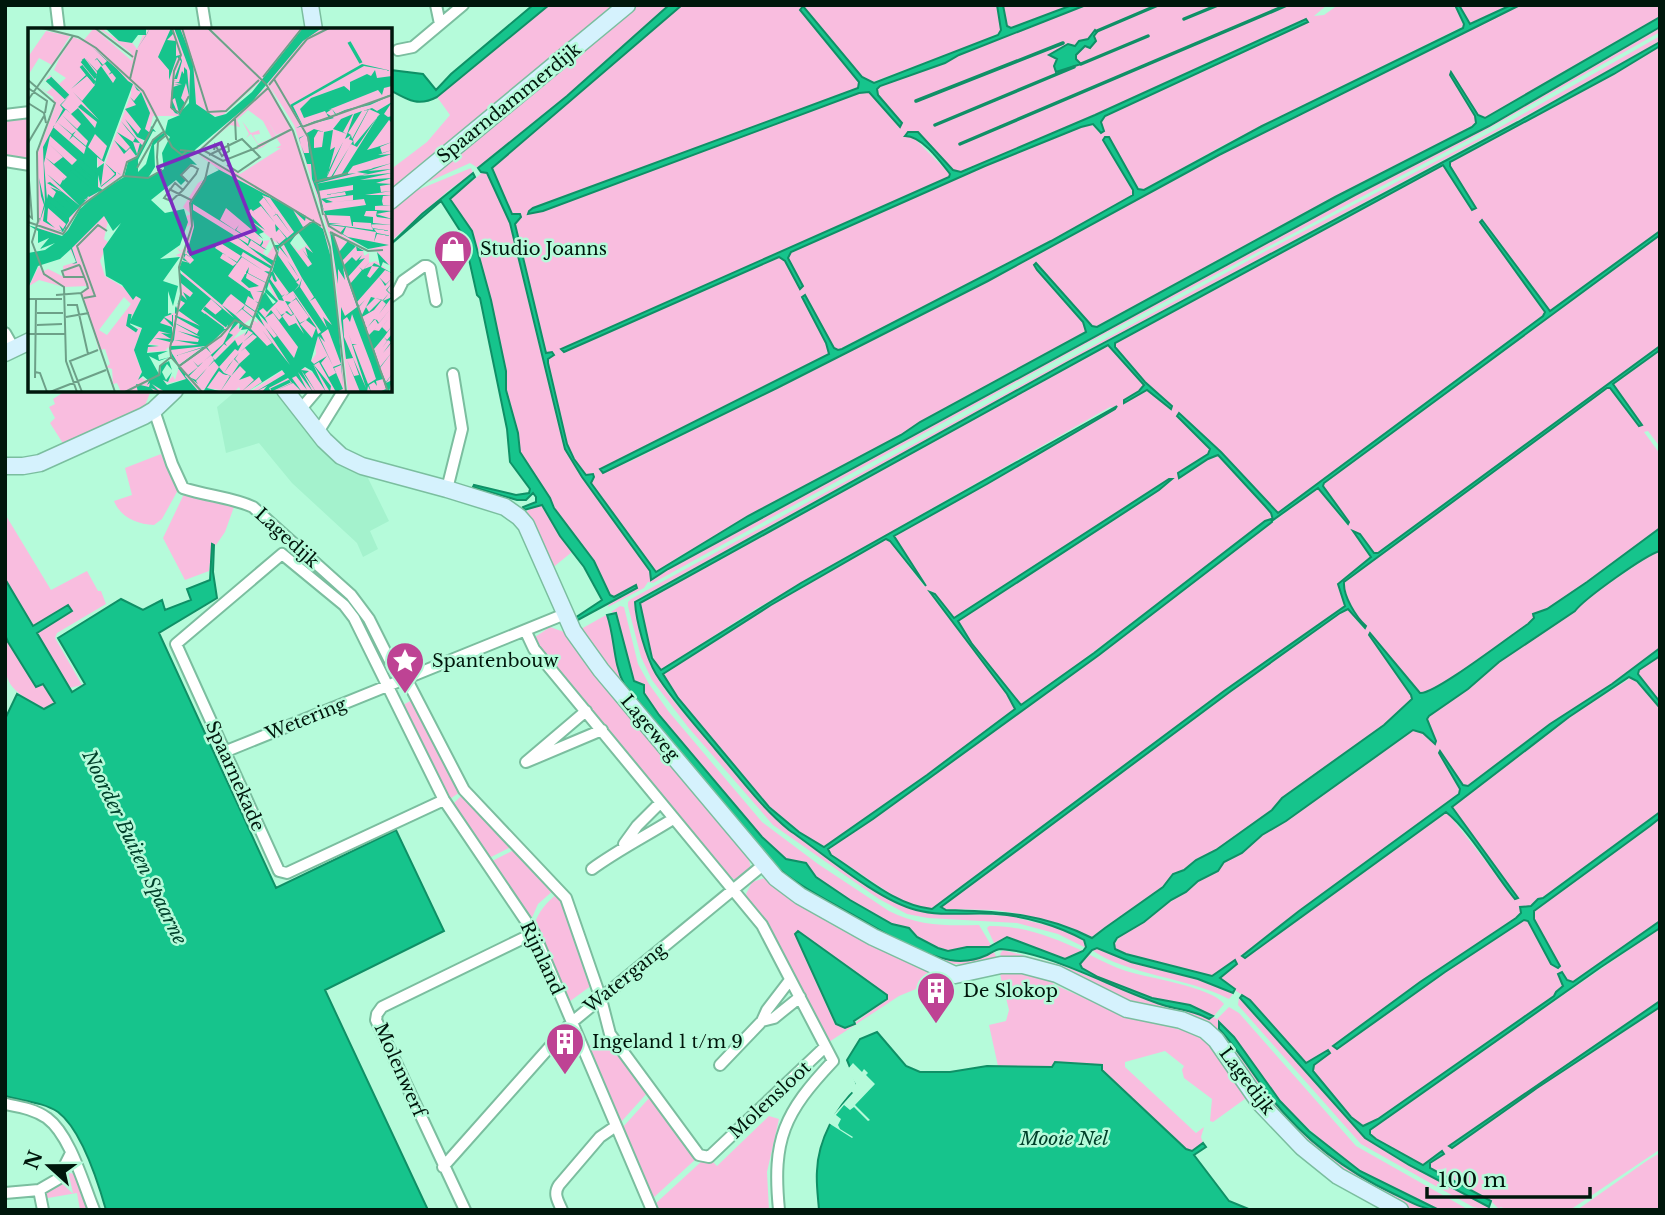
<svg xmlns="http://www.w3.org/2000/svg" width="1665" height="1215" viewBox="0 0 1665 1215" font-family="'Libre Baskerville',serif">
	<rect width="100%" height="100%" fill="#b5fbda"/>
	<!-- built -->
	<path fill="#a4f2cd" d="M 237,390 L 277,390 L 331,457 L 347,467 L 366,474 L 389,521 L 370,531 L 378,549 L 363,557 L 357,543 L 292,483 L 259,443 L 226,453 L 217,407 Z"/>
	<!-- green -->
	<path fill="#f9bddf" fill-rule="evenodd" d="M 549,5 L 620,5 L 398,186 L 390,189 L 390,170 L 427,142 L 450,115 L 437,97 Z
		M 634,5 L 669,5 L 567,96 L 478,168 L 470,163 L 417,187 Z
		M 682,5 L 997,5 L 1001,32 L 980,42 L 870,83 L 862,77 L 803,6 L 800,10 L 859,83 L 858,88 L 533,208 L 529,211 L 529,214 L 859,93 L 869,92 L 900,127 L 902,123 L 878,95 L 877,89 L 880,86 L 945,63 L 959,55 L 1086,5 L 1327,5 L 1314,16 L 1324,15 L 1338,5 L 1455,5 L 1464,26 L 1220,147 L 1144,190 L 1136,186 L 1109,137 L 1103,140 L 1133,190 L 1134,194 L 1130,198 L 1051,241 L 838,350 L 834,348 L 805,295 L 802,297 L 804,301 L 826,343 L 829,354 L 693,425 L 600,469 L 602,472 L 629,462 L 777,388 L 988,281 L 1219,155 L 1520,5 L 1660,5 L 1660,17 L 1485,118 L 1478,115 L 1451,72 L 1450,75 L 1475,116 L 1476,123 L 1472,127 L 1335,197 L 1097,327 L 1092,326 L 1037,263 L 1037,270 L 1083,322 L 1086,332 L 920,422 L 901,435 L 753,514 L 677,558 L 656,572 L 591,483 L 592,474 L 586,475 L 574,459 L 567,444 L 548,363 L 548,359 L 553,355 L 546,354 L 515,224 L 521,218 L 512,214 L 492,168 ZM 1306,19 L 1308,22 L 1105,116 L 1101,122 L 1104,131 L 1100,133 L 1091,124 L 1081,127 L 985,166 L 791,252 L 788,258 L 803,286 L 799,288 L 785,261 L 779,257 L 564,352 L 561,349 L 949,177 L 950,174 L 913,137 L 906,137 L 908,132 L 918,132 L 953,170 L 961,172 L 1095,115 Z
		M 1003,5 L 1072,5 L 1011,28 L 1007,26 Z
		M 1459,5 L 1511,5 L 1470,24 Z
		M 1660,27 L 1660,32 L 1468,140 L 1082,346 L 653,583 L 648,582 L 644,588 L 608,607 L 609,604 L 636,586 L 613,597 L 610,595 L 594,561 L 554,508 L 550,498 L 520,452 L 518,433 L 506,390 L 506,371 L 491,300 L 472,231 L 450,199 L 483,172 L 487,173 L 510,223 L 565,449 L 582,477 L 650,571 L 652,580 L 668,569 L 1355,195 L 1489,126 Z
		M 1660,36 L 1660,42 L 1602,75 L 1068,362 L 634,604 C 641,626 644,650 654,671 C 666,696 689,718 707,739 C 733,770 757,804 789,830 L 901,905 L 929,912 L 1010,916 L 1057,928 L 1077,936 L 1086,943 L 1086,948 L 1058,934 L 1017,923 L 928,918 L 907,914 L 879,899 L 773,825 L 688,727 L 652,680 L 641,657 L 628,606 L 628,602 L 631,599 L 1266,251 L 1495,130 Z
		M 1660,46 L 1660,231 L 1550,311 L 1547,309 L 1482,220 L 1481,221 L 1544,311 L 1544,315 L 1278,513 L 1221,452 L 1179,413 L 1177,416 L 1210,449 L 1208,454 L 1177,474 L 1180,477 L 1208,459 L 1218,455 L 1265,506 L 1271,513 L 1272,518 L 1024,704 L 1019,704 L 972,644 L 958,621 L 1159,490 L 1171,482 L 1169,479 L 954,618 L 932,591 L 929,593 L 932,596 L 1007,694 L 1015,709 L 927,775 L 827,845 L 820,846 L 813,842 L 769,807 L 678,698 L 662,675 L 771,605 L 886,539 L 890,541 L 924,586 L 926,584 L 893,536 L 987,484 L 1117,408 L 1110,407 L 754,610 L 661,670 L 658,669 L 649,648 L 640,603 L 1108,345 L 1144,385 L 1142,389 L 1124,400 L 1125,403 L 1147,390 L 1164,404 L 1172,406 L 1145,382 L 1115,347 L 1115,343 L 1443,165 L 1472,210 L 1476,208 L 1450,166 L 1450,162 L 1614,74 Z
		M 30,116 L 30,160 L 5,156 L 5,120 Z
		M 471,168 L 473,173 L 449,190 L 390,242 L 390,207 L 403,196 Z
		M 1660,235 L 1660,346 L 1378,553 L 1374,553 L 1365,542 L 1356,537 L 1371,557 L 1338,584 L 1346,605 L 1343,608 L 1224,691 L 932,909 L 913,905 L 895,897 L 828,852 L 828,849 L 873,819 L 1099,655 L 1316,489 L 1320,489 L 1346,524 L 1349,522 L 1323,486 L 1324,483 Z
		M 1660,350 L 1660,447 L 1648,431 L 1644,432 L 1660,454 L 1660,528 L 1587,582 L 1546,610 L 1534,614 L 1534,618 L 1528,624 C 1510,636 1434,695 1421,693 L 1370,633 L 1369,635 L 1411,695 L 1412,699 L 1385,725 L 1282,798 L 1272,810 L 1225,844 L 1172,876 L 1163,887 L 1105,928 L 1092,939 L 1061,926 L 1021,914 L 995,910 L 942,909 L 941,907 L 946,903 L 1231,691 L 1340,613 L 1348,609 L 1363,628 L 1366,626 C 1356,617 1343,596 1344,582 L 1607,388 L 1610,388 L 1639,426 L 1642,424 L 1613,384 Z
		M 67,390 L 151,390 L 143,411 L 64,445 L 50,423 L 55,418 L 49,407 L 55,404 L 53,399 Z
		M 161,454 L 178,490 L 162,519 L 154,525 C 137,524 121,518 114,501 L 132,495 L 125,468 Z
		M 184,494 L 207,501 L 235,504 L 225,532 L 216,545 L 212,544 L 209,571 L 185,580 L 163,538 Z
		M 540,504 L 572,552 L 551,569 L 523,513 Z
		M 5,514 L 51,590 L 87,571 L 98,591 L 101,591 L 106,604 L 57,633 L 55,638 L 82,685 L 69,688 L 37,633 L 72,612 L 68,605 L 33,626 L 5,579 Z
		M 1657,551 L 1660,551 L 1660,648 L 1612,684 L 1550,724 L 1468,786 L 1463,785 L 1440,751 L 1439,753 L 1460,789 L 1459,794 L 1299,911 L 1242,956 L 1245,958 L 1447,812 L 1516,900 L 1518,899 L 1452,807 L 1569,717 L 1632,677 L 1660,708 L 1660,812 L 1543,897 L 1538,899 L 1531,906 L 1520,907 L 1521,913 L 1516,918 L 1420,982 L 1333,1045 L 1337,1049 L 1445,972 L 1524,920 L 1528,921 L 1551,964 L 1558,968 L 1560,966 L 1534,919 L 1534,911 L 1660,818 L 1660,921 L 1573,982 L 1567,980 L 1562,972 L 1558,975 L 1563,986 L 1554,996 L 1378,1119 L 1363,1126 L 1351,1117 L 1313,1071 L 1314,1065 L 1330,1053 L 1329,1050 L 1306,1063 L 1250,1000 L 1221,981 L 1220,977 L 1237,964 L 1234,960 L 1212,976 L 1126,954 L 1113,947 L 1120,936 L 1194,886 L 1198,881 L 1218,871 L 1224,862 L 1242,853 L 1262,835 L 1287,821 L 1413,730 L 1423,733 L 1434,744 L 1427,719 L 1429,716 L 1468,689 L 1499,662 L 1575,611 L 1580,604 L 1599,590 Z
		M 620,606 L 624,607 L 638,664 L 649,684 L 669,712 L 762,822 L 818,864 L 889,911 C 918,926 947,926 979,925 L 991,945 L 989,947 L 967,947 L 948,951 L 938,948 L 917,937 L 909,928 L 892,924 L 850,900 L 816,877 L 806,863 L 786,859 L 762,837 L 659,715 L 639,685 L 634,681 L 616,613 L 611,612 Z
		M 606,615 C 615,638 613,663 624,684 L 784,874 L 818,896 L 916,949 L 957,961 L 994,952 L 997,959 C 975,965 956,966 934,961 L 787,883 L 609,672 L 581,629 Z
		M 550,627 L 564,632 L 579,649 L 748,855 L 751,869 L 737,881 L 725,873 L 532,639 Z
		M 5,635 L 36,687 L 43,683 L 55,703 L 44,709 C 1,685 5,681 5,635 Z
		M 1660,656 L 1660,702 L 1638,674 L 1639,670 Z
		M 412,700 L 460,792 L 450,799 L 403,705 Z
		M 462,795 L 464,798 L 513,846 L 489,858 L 453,804 Z
		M 516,849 L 555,889 L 538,904 L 531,920 L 492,861 Z
		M 765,878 C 818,921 881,954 945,977 L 899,996 L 829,1042 L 749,901 L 746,894 L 752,882 ZM 797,931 L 887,995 L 886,999 L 855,1023 L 835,1024 L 795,935 Z
		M 558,893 L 563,898 L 592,985 L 569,1002 L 541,934 L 534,925 C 539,911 546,903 558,893 Z
		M 989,926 C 1022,925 1054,938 1083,951 L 1065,959 L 1017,942 L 1010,937 L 994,943 L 987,928 Z
		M 1660,928 L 1660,1001 L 1450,1145 L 1452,1148 L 1537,1088 L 1660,1007 L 1659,1150 L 1570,1210 L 1507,1210 L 1501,1207 L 1497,1210 L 1498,1208 L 1491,1201 L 1430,1168 L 1430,1163 L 1444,1154 L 1442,1151 L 1423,1165 L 1371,1136 L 1371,1128 Z
		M 1097,948 C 1138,968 1198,970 1233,994 L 1229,999 C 1187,977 1127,975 1092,950 Z
		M 1003,950 L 1061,965 L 1141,997 L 1166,1006 L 1191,1011 L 1209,1019 L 1212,1016 C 1195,1005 1179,1004 1159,1000 C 1138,995 1101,979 1082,968 L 1080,964 L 1090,955 C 1102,961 1114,967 1126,971 C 1148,978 1212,987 1224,1004 L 1213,1017 L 1217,1019 L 1229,1007 L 1239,1013 L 1356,1146 L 1469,1210 L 1439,1210 L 1369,1176 L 1339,1156 L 1288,1110 L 1221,1023 L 1219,1022 L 1219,1029 L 1273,1100 L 1371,1183 L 1428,1210 L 1411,1210 L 1351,1179 L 1284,1121 L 1224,1046 L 1150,1009 L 1003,959 L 1000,954 Z
		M 999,970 L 1023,970 L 1047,977 L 1055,985 L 1120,1014 L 1189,1032 L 1205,1041 L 1218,1055 L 1249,1096 L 1213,1122 L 1210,1121 L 1212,1099 L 1184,1078 L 1182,1070 L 1184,1066 L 1165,1051 L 1125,1062 L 1125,1067 L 1196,1133 L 1204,1127 L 1201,1137 L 1203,1143 L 1192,1151 L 1186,1149 L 1102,1069 L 1055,1062 L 1052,1067 L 998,1066 L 989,1025 L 1006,1021 L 1009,1010 Z
		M 1239,997 L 1365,1138 L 1409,1165 L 1489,1207 L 1489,1210 L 1473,1207 L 1361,1144 L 1238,1005 Z
		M 607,1038 L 648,1092 L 621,1122 L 587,1047 Z
		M 651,1096 L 697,1158 L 652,1199 L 623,1136 L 625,1130 L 623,1127 Z
		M 769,1116 L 779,1119 L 767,1172 L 769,1210 L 657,1210 L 655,1204 L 702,1161 L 712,1161 L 717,1166 Z
		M 1660,1153 L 1660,1210 L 1577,1210 L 1648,1160 Z
		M 70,1173 L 74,1174 L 87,1210 L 80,1210 L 77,1193 L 42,1199 L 41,1193 L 56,1186 Z"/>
	<!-- water -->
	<path fill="#16c48c" stroke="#0f9066" stroke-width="2" d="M 533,5 L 549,5 L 437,97 C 418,107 408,100 390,90 L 390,70 L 423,74 L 436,90 L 451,74 Z
		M 669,5 L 682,5 L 492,168 L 512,214 L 520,214 L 521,217 L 515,224 L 546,353 L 552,352 L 554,355 L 548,359 L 548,363 L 567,444 L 574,459 L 586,475 L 593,474 L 594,477 L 591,483 L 656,572 L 748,516 L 901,435 L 920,422 L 1086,332 L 1083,322 L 1037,270 L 1034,265 L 1036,263 L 1092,326 L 1097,327 L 1335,197 L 1472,127 L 1476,123 L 1475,116 L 1450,75 L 1451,72 L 1478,115 L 1485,118 L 1660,17 L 1660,27 L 1489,126 L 1355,195 L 668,569 L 651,580 L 650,571 L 582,477 L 565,449 L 510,223 L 487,173 L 481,172 L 478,168 L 567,96 Z
		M 997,5 L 1003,5 L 1007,26 L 1011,28 L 1072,5 L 1086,5 L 959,55 L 945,63 L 880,86 L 877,89 L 878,95 L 902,123 L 900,127 L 869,92 L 859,93 L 543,211 L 528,214 L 529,211 L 533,208 L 858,88 L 859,82 L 800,10 L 803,6 L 862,77 L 874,83 L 998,35 L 1001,30 Z
		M 1455,5 L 1459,5 L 1470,24 L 1511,5 L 1520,5 L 1219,155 L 988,281 L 777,388 L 603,473 L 600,469 L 829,354 L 826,343 L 802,297 L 805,295 L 834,348 L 838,350 L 842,349 L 1051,241 L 1133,195 L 1133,190 L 1103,140 L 1105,137 L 1109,137 L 1138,189 L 1144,190 L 1262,126 L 1463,28 L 1464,24 Z
		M 1306,19 L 1308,22 L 1105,116 L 1101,122 L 1104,131 L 1101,133 L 1093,124 L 1081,127 L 985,166 L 791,252 L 788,258 L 803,286 L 800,289 L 785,261 L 779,257 L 564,352 L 561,349 L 949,177 L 950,174 C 940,161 922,136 905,136 L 908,132 L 918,132 L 953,170 L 961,172 L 1095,115 Z
		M 1095,30 L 1097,32 L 1094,36 L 1096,41 L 1090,48 L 1085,46 L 1076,55 L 1076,59 L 1081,64 L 1056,72 L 1054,66 L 1057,59 L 1049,55 L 1068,44 L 1075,46 L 1079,41 L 1088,39 Z
		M 1660,42 L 1660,46 L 1614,74 L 1450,162 L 1450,166 L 1476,208 L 1472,210 L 1443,165 L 1115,343 L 1115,347 L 1145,382 L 1172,406 L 1171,409 L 1147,390 L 1124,403 L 1124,400 L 1139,391 L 1144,385 L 1108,345 L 640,603 L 652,658 L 661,670 L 801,583 L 1117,406 L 1115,409 L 987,484 L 894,536 L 926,586 L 890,541 L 886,539 L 771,605 L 663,674 L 678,698 L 769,807 L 799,832 L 824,847 L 927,775 L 1015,709 L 1007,694 L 930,592 L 935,594 L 954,618 L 1169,479 L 1172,479 L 1159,490 L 958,621 L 972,644 L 1021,705 L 1094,653 L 1265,521 L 1271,519 L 1272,522 L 1099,655 L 873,819 L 828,849 L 831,855 C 863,875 894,905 932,909 L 1224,691 L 1345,606 L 1338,584 L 1371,557 L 1353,531 L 1360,534 L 1374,553 L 1378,553 L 1660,346 L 1660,350 L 1613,384 L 1642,425 L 1639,426 L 1610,388 L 1607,388 L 1344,582 C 1343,596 1356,617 1366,626 L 1365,628 L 1348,609 L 1340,613 L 1231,691 L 941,907 L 946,910 C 999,912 1042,912 1092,938 L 1105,928 L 1163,887 L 1173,874 L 1184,870 L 1196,860 L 1216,850 L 1272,810 L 1282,798 L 1384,725 L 1412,699 L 1411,695 L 1369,635 L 1370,633 L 1420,693 C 1434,695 1510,636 1528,624 L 1534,618 L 1533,614 L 1547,609 L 1587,582 L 1660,528 L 1660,551 C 1645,555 1584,599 1575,611 L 1499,662 L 1468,689 L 1429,716 L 1427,719 L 1436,741 L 1435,744 L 1423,733 L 1413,730 L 1286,821 L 1262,835 L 1242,853 L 1224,862 L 1218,871 L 1198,881 L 1186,892 L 1171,900 L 1144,922 L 1117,938 L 1114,943 L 1115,949 L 1126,954 L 1212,976 L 1235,960 L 1237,964 L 1220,978 L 1235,989 L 1233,993 L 1198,979 L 1131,962 L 1097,948 L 1092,950 L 1080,964 L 1082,968 L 1098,977 L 1152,998 L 1190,1005 L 1213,1016 L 1209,1019 C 1194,1010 1179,1010 1163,1005 C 1113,989 1053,953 1001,949 C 996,949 991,953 987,955 C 976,960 962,962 950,960 C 915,953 884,932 853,915 C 825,899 796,885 772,863 L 624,684 C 613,663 615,638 607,615 L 616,613 L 634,681 L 644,685 L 644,693 L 659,715 L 762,837 L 786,859 L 806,863 L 816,877 L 850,900 L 892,924 L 909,928 L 917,937 L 938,948 L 948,951 L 967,947 L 989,947 L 1007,937 L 1065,959 L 1083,951 L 1086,947 L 1084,940 C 1059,926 1025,916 996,914 C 970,912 942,917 916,910 C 877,900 824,854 789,830 C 761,807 740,778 716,750 C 696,726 673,701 656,674 C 646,657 636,621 635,602 L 1068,362 L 1518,122 Z
		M 473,173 L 475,177 L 450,199 L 472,231 L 491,300 L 506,371 L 506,390 L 518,433 L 520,452 L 550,498 L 554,508 L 594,561 L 610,595 L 614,597 L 636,585 L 637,588 L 576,621 L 575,618 L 602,600 L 584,567 L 560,536 L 542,505 L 524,510 L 523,507 L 536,502 L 536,497 L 533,493 L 526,500 L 517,500 L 473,487 L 474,485 L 516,495 L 529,493 L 530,489 L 510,462 L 507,429 L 480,298 L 477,295 L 464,237 L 441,201 L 390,245 L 422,214 Z
		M 1482,220 L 1550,311 L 1660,231 L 1660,235 L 1324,483 L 1323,486 L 1349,522 L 1348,524 L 1318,488 L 1273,520 L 1271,513 L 1265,506 L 1218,455 L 1208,459 L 1179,478 L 1178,473 L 1208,454 L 1210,449 L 1177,416 L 1179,413 L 1221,452 L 1278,513 L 1543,316 L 1545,312 L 1480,222 Z
		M 212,544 L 214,545 L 213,572 L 217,598 L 159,633 L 276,888 L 396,830 L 444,931 L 325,990 L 428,1210 L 106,1210 C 98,1182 82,1130 58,1112 C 43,1102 22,1101 5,1096 L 5,719 L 17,694 L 44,709 L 55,703 L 43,684 L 36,687 L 8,642 L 5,635 L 5,579 L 33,626 L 68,605 L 72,611 L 37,633 L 72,692 L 85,684 L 58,638 L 121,599 L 143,610 L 162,600 L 165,610 L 191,600 L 187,589 L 210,580 Z
		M 1660,648 L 1660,656 L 1639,670 L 1638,674 L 1660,702 L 1660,708 L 1637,681 L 1629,677 L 1569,717 L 1452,807 L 1518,898 L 1515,899 C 1495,875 1470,831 1446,812 L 1245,958 L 1242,956 L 1299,911 L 1459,794 L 1460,789 L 1439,753 L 1440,751 L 1463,785 L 1468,786 L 1550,724 L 1612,684 Z
		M 1660,812 L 1660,818 L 1650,826 L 1534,911 L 1534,919 L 1560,966 L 1558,968 L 1551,964 L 1528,921 L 1524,920 L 1445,972 L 1337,1049 L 1333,1046 L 1420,982 L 1516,918 L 1521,913 L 1520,907 L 1531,906 L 1538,899 L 1543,898 Z
		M 1660,921 L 1660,928 L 1601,967 L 1370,1130 L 1370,1134 L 1376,1139 L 1423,1165 L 1442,1151 L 1444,1154 L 1430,1163 L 1430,1168 L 1491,1201 L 1489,1207 L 1409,1165 L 1365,1138 L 1240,998 L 1242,995 L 1250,1000 L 1306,1063 L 1328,1050 L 1330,1053 L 1314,1065 L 1313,1071 L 1351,1117 L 1363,1126 L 1378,1119 L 1554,996 L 1556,992 L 1563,986 L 1558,974 L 1562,972 L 1567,980 L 1573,982 Z
		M 798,931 L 887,995 L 887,999 L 854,1021 L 855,1024 L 845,1028 L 836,1024 L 795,934 Z
		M 1660,1001 L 1660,1007 L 1537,1088 L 1452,1148 L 1449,1146 Z
		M 1219,1022 L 1234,1037 L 1280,1101 L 1309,1131 L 1360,1171 L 1439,1210 C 1423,1210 1409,1201 1394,1194 C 1347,1172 1304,1139 1271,1098 C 1253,1075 1239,1050 1219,1029 Z
		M 877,1032 L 906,1066 L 920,1072 L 950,1072 L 987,1066 L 1052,1067 L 1055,1062 L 1102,1065 L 1102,1070 L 1186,1149 L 1192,1151 L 1203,1143 L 1206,1147 L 1194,1155 L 1229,1201 L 1251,1210 L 819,1210 C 818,1197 816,1183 817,1171 C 818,1140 836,1107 858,1087 L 847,1060 L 860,1039 Z"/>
	<!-- pier -->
	<path fill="#b5fbda" d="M 853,1063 L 862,1072 L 864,1069 L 868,1073 L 866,1075 L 875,1084 L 855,1105 L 870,1120 L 868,1121 L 854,1107 L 850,1110 L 844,1105 L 836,1115 L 841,1119 L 838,1125 L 840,1129 L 853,1137 L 852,1138 L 827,1122 L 853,1093 L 851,1091 L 856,1084 L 847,1070 Z"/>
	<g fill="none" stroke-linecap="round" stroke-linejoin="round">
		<!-- stream -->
		<path stroke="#0f9066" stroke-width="3.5" d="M 1184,19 L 1218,5
			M 1097,31 L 1158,5
			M 1081,64 L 1148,36
			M 916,101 L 1063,43
			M 935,125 L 1074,67
			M 960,144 L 1287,5"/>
		<defs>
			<path id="street" d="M 56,5 L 59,30
				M 202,5 L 206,30
				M 436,5 L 440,24
				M 398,50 L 413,47 L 463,5
				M 5,115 L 30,112
				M 5,161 L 30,165
				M 390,297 L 398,291 L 403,281 L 424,266 L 427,266 L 430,268 L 436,301
				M 5,333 L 14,349
				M 154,410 L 172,464 L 183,488 C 207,496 231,497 253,507 L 351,595 L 369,619 L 389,659
				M 300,410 L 317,390
				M 318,432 L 344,390
				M 447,489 L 462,429 L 453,374
				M 526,632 L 534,649 L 762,925 L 833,1061 C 784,1113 772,1139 779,1210
				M 407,680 L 464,790 L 566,898 L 601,999 L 610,1034 L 699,1155 L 709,1157 L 825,1047
				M 586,711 L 526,762 L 602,730
				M 224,752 L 565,614
				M 444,800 L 287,873 L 279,871 L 176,644 L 282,554 L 344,605 L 354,618 L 444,800 L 534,933 L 652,1210
				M 624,844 L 637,826 L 660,803
				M 592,869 C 618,850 646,836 673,819
				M 762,1021 L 767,1010 L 790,980
				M 720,1065 L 762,1021 L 774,1018 L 800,997
				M 5,1104 C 20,1107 34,1109 47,1118 C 70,1135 83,1183 94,1210
				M 443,1167 L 571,1023 L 763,865
				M 39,1190 L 43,1210
				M 5,1193 L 39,1190 L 58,1179 L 71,1153
				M 465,1210 L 376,1020 L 377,1014 L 382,1007 L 534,933
				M 562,1210 C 558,1201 553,1194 559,1185 L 600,1137 L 616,1126"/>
			<path id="secondary" d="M 310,5 L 314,30
				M 390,201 L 627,5
				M 5,353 L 30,341
				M 285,390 L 324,440 L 341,456 L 362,466 L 447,489 L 505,507 L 519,517 L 526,525 L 573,631 L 601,670 L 776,878 L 800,896 L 873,937 L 955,975 L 1001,965 L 1023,965 L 1057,974 L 1127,1009 L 1181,1020 L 1205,1030 L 1216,1040 L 1259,1102 L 1302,1147 L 1338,1176 L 1400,1210
				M 5,466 L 23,466 L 40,463 L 144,416 L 154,410 L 175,390"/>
		</defs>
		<!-- street casing -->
		<use href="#street" stroke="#7bbe9f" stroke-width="14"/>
		<!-- secondary casing -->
		<use href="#secondary" stroke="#7bbe9f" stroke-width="19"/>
		<!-- street -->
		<use href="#street" stroke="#fff" stroke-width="10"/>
		<!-- secondary -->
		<use href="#secondary" stroke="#d5f2fd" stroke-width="16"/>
	</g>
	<!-- icons -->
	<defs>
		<symbol id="shop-pin" viewBox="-11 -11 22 30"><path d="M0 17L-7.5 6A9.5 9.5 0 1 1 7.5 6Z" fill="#be4394" stroke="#b5fbda"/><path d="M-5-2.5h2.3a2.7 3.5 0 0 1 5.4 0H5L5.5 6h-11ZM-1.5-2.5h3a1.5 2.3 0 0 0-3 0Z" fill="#fff"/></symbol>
		<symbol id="sight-pin" viewBox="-11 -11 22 30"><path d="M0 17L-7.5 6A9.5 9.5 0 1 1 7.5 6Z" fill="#be4394" stroke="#b5fbda"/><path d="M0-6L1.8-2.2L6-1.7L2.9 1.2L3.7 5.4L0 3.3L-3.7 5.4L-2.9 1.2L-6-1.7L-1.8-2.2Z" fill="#fff"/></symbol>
		<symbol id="building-pin" viewBox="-11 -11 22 30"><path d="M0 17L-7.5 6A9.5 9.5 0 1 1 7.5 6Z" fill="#be4394" stroke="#b5fbda"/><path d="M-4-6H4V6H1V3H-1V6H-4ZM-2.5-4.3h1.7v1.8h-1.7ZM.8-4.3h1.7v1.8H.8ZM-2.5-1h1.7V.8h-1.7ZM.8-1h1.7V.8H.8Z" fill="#fff"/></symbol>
	</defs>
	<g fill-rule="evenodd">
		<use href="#shop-pin" x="431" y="227" width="44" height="60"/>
		<use href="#sight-pin" x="383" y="639" width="44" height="60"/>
		<use href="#building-pin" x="914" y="969" width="44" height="60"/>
		<use href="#building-pin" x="543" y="1020" width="44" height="60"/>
	</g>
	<g text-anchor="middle" stroke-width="5" stroke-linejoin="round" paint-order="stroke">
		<!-- street labels -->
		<g font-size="18" fill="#00170c" stroke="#b5fbda">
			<text transform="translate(509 103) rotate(-39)" y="6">Spaarndammerdijk</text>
			<text transform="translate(287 538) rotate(42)" y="6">Lagedijk</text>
			<text transform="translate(306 719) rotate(-22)" y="6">Wetering</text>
			<text transform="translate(650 728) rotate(50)" y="6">Lageweg</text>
			<text transform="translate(235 776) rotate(66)" y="6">Spaarnekade</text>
			<text transform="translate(542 958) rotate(65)" y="6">Rijnland</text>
			<text transform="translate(625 978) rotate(-39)" y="6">Watergang</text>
			<text transform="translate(400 1070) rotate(66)" y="6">Molenwerf</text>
			<text transform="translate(1247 1081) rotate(53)" y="6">Lagedijk</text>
			<text transform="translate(770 1100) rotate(-43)" y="6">Molensloot</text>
		</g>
		<!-- poi labels -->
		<g font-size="18" fill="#00170c" stroke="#b5fbda" text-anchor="start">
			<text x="480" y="255">Studio Joanns</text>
			<text x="432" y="667">Spantenbouw</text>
			<text x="963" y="997">De Slokop</text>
			<text x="592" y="1048">Ingeland 1 t/m 9</text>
		</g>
		<!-- water labels -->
		<g font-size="19" font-style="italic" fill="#00412b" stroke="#b5fbda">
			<text transform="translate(135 847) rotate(64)" y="7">Noorder Buiten Spaarne</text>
			<text x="1064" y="1145">Mooie Nel</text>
		</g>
	</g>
	<!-- overview -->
	<g transform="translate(28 28)">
		<rect width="364" height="364" fill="#b5fbda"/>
		<path d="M 66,0 L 104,33 L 103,25 L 70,0 L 77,0 L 76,3 L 91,12 L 103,13 L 109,21 L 118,0 L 118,6 L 120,0 L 179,0 L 233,51 L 182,0 L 364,0 L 364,238 L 354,234 L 349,224 L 303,205 L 335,222 L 336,228 L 341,225 L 341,235 L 348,233 L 364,246 L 364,364 L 359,359 L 360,364 L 320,364 L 303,213 L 266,97 L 241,57 L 266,108 L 300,213 L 317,364 L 222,364 L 255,342 L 254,340 L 219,364 L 213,364 L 211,359 L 206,364 L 178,360 L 171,364 L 159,351 L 136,356 L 133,348 L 138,355 L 145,348 L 147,352 L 151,339 L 194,308 L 207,293 L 211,300 L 216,298 L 204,312 L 222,302 L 225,292 L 230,295 L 228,289 L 237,292 L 231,283 L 235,279 L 239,284 L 249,274 L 240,256 L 225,289 L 216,296 L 206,291 L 193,307 L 151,337 L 140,319 L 137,323 L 118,324 L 120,318 L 133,318 L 121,316 L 132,291 L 146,285 L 153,268 L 155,231 L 148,227 L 155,224 L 151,223 L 149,219 L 153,223 L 158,218 L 162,197 L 157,200 L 158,188 L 163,186 L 155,179 L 170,155 L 192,142 L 171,127 L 212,146 L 253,120 L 248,120 L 253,117 L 248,109 L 255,104 L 248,107 L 240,93 L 248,108 L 235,119 L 227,122 L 231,118 L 223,106 L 218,110 L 221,106 L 214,93 L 223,105 L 231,102 L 232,106 L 225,107 L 230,116 L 244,110 L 235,93 L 220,82 L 209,92 L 212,99 L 202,97 L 159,133 L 241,56 L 235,51 L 193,89 L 178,86 L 168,76 L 168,69 L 161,68 L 151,88 L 125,88 L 121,105 L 117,101 L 120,83 L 114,96 L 120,109 L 112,109 L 116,114 L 108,129 L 99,133 L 94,148 L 73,161 L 69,128 L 60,119 L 83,73 L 100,54 L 81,74 L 59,118 L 59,121 L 68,130 L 72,162 L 51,180 L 38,205 L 27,208 L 9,200 L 15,200 L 10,196 L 10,124 L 27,79 L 25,69 L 11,59 L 19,64 L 24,60 L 17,52 L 22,47 L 31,56 L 38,50 L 26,42 L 32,29 L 45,9 L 55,13 ZM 103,55 L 103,66 L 77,136 L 73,140 L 72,158 L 71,138 L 76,135 ZM 234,203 L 251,217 L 269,203 L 279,217 L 270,223 L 259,212 L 251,224 L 246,217 L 239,228 L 235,225 L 242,212 L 234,213 L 229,209 L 236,210 L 229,206 ZM 287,311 L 288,326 L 283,333 L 288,347 L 275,339 L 270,327 ZM 18,3 L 42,8 L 24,37 L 11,30 L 1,46 L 0,29 ZM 100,174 L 104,187 L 101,197 L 81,188 L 76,211 L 80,214 L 72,233 L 77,248 L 115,271 L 101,293 L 103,299 L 114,300 L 107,326 L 114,344 L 111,348 L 137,364 L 93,364 L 89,355 L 85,356 L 84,341 L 78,339 L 82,336 L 77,321 L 71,322 L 54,266 L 60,258 L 36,259 L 11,252 L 1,258 L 11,238 L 14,244 L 20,241 L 36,249 L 35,238 L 48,234 L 42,222 L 67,192 ZM 96,269 L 103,276 L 79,307 L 71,302 Z" fill="#f9bddf" fill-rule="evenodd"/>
		<path d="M 77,0 L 118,0 L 118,7 L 122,0 L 119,6 L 109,21 L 118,7 L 110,7 L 104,15 L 91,13 ZM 143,0 L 149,13 L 152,27 L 149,13 L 145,6 L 139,12 L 148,13 L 148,28 L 152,27 L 154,33 L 149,51 L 146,51 L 153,33 L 149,29 L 141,52 L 141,42 L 130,29 ZM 146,0 L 152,0 L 165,33 L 168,76 L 187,89 L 198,86 L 224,64 L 274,1 L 294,0 L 275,13 L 224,74 L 168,121 L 161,129 L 169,137 L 163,136 L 153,147 L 158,152 L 153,157 L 148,152 L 123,172 L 137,185 L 156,181 L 160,194 L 152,217 L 132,231 L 152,229 L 135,253 L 150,258 L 145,278 L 140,263 L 140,286 L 142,285 L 144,286 L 136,289 L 144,294 L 144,287 L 145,287 L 145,299 L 136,290 L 132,295 L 144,299 L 144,311 L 142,314 L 126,310 L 143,311 L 133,305 L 143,306 L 131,303 L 120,317 L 131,318 L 120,319 L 119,325 L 140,323 L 130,327 L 131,332 L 142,329 L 131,333 L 121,328 L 132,348 L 133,337 L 141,333 L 144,342 L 139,336 L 134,344 L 138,352 L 144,344 L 140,354 L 135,352 L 139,357 L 158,351 L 150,340 L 152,338 L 150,338 L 144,329 L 143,325 L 142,322 L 151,337 L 174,320 L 147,328 L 178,318 L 142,322 L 143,318 L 171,317 L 146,312 L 143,317 L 147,295 L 169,306 L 171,302 L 148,289 L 147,295 L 147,287 L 172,298 L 151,283 L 147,286 L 147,280 L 148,278 L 150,283 L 157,275 L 152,272 L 149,277 L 153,266 L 159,272 L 155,264 L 162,269 L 165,265 L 153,255 L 153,265 L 151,244 L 206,290 L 194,277 L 207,287 L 217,277 L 203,266 L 199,270 L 212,280 L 199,270 L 194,277 L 151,241 L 154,233 L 162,235 L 155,232 L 158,217 L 157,226 L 165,231 L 158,226 L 156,230 L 162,236 L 166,232 L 159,224 L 166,199 L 165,191 L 164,199 L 158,216 L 164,199 L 163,175 L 177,149 L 191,142 L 186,139 L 265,181 L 278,188 L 277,193 L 265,182 L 275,199 L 286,194 L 295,201 L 303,230 L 310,291 L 315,357 L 313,337 L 306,340 L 315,361 L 308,364 L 291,334 L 286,337 L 303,358 L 302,364 L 285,336 L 298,364 L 284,343 L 277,339 L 273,342 L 281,343 L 277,346 L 288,364 L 273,342 L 285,364 L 270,344 L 279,362 L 268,348 L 264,350 L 274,364 L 265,355 L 244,364 L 264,355 L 260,350 L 241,360 L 243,364 L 234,364 L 239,358 L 227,364 L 257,346 L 254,342 L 219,364 L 234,354 L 231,349 L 213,364 L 226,352 L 222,348 L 211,352 L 218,344 L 212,338 L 203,348 L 210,353 L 203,348 L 192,364 L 202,348 L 200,347 L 198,347 L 195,346 L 186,361 L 195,346 L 191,343 L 179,360 L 191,363 L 175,364 L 183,351 L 175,345 L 168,353 L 170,356 L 161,349 L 168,352 L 179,340 L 175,345 L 183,351 L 191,339 L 196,345 L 201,337 L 211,325 L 207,331 L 209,333 L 211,336 L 206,331 L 196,345 L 203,348 L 211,336 L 222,326 L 217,320 L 212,324 L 229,309 L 225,306 L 215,314 L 225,305 L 220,302 L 219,305 L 216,308 L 220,301 L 213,302 L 215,298 L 211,301 L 212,293 L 201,305 L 205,307 L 197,315 L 199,318 L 196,316 L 184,329 L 187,332 L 207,312 L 210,318 L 215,314 L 210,323 L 207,321 L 191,339 L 186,333 L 180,339 L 186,332 L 183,327 L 175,334 L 195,316 L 207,292 L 179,319 L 183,325 L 178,320 L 151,339 L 159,348 L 170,339 L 165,333 L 170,338 L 175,334 L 161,348 L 159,348 L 157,347 L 157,348 L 171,364 L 137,364 L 124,356 L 132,364 L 123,360 L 127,364 L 110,364 L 108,356 L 121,359 L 122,355 L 119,357 L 121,353 L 115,348 L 110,352 L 114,344 L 106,322 L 114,300 L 101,295 L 113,271 L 108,268 L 105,272 L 94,257 L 78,248 L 75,221 L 93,195 L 85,203 L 76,188 L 44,220 L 49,235 L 44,236 L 48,234 L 43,221 L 32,231 L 10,238 L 0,260 L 0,225 L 17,222 L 27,215 L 12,221 L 21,210 L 10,215 L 10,203 L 0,197 L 34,208 L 40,202 L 52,181 L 72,163 L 61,169 L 41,190 L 41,193 L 38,198 L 38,201 L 37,204 L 36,205 L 38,198 L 35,204 L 28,201 L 34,203 L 31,197 L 35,201 L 38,196 L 20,180 L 19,193 L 27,200 L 15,193 L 17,178 L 11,196 L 16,177 L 13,168 L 11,150 L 17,176 L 15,119 L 35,81 L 32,77 L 42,67 L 24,48 L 42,67 L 33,77 L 43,86 L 50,80 L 67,100 L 69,94 L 50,79 L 53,76 L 71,92 L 45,64 L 54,73 L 67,57 L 59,48 L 43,61 L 58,47 L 52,39 L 67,56 L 69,44 L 57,30 L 69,43 L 73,38 L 85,55 L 88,50 L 84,45 L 80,47 L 83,44 L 77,36 L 74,38 L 69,31 L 66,33 L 69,30 L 63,23 L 75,37 L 79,33 L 63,18 L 89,41 L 100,53 L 105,56 L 76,134 L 69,129 L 69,140 L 76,135 L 73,158 L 83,150 L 75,143 L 83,150 L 87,146 L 77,135 L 87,144 L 89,144 L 93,147 L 96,145 L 93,147 L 91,146 L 89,144 L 88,144 L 88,147 L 73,159 L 70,147 L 70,159 L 75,162 L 96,149 L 100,134 L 108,130 L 114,120 L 108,128 L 102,120 L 96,126 L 86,112 L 98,123 L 102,119 L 89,104 L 105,114 L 107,110 L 99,101 L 93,93 L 112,115 L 105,114 L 109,126 L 112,115 L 115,118 L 118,113 L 109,109 L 97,91 L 110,106 L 113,101 L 97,81 L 108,77 L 102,69 L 106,73 L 113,64 L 109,62 L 106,57 L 113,64 L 122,85 L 117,101 L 122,105 L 123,98 L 128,104 L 125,103 L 110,132 L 110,144 L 118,136 L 125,112 L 137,104 L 140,92 L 152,87 L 147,85 L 144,81 L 143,69 L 145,53 L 149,52 L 146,53 L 145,59 L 154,56 L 146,57 L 153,55 L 146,55 L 151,54 L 154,43 L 156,46 L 156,39 L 159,42 L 161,63 L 161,68 L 158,55 L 153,70 L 157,75 L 160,68 L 159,72 L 151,85 L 147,70 L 144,72 L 150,86 L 161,75 L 162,43 ZM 38,81 L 53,96 L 49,101 L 34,87 L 60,113 L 58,118 L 45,107 L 48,103 L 44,106 L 29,94 L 44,107 L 41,112 L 45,108 L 58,119 L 56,126 L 25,99 ZM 67,106 L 79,118 L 74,132 L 60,119 ZM 138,106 L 142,109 L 134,125 L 136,141 L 120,150 L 127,139 L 126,117 ZM 22,108 L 49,132 L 44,137 L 21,116 L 35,129 L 26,136 L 17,129 L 61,169 L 57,172 L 35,152 L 37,148 L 32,157 L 19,146 L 52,178 L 22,154 L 19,155 L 34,164 L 22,159 L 28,164 L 25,170 L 20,166 L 19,171 L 16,135 ZM 234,167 L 242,170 L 266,204 L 259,210 L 247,196 L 241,200 L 247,196 L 248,204 L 251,201 L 258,210 L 251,216 L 248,212 L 251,217 L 252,217 L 246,217 L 250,223 L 244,244 L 236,243 L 242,247 L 239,255 L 220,245 L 221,239 L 218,244 L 207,238 L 214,229 L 236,243 L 213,228 L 215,224 L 243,241 L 245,239 L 201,213 L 206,207 L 245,238 L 246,233 L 220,218 L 223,212 L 236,221 L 239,222 L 233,218 L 235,215 L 235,212 L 232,217 L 208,202 L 211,197 L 207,202 L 192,192 L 198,180 L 235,211 L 231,206 L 236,204 L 222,192 L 237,202 L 220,184 L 223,181 L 240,200 L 225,183 L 233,178 L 247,195 L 231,174 L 236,169 L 248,186 L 244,189 L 249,186 L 263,206 ZM 165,176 L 221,211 L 220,216 L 165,182 ZM 270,204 L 285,225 L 277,219 L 280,229 L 274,221 L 284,236 L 280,239 L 262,215 ZM 191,214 L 213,228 L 209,234 L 199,228 L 209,235 L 205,238 L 192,230 L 195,225 L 199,228 L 187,220 ZM 255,215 L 274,250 L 271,258 L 266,263 L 271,257 L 268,254 L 271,252 L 271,250 L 265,240 L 259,232 L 271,250 L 268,253 L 250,227 L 251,219 L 261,231 L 252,218 ZM 207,238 L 218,244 L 218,246 L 217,246 L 216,248 L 213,253 L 221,260 L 231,258 L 218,250 L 219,245 L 238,255 L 236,263 L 238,259 L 237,264 L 248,274 L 245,276 L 237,264 L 235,267 L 236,263 L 228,263 L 235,264 L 231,275 L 227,273 L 231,276 L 227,283 L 217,276 L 220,268 L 226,272 L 222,263 L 228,263 L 221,263 L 200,248 ZM 245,243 L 261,265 L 257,268 L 265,263 L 293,304 L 290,306 L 288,299 L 265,265 L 268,270 L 263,274 L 268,271 L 281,289 L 278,292 L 288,300 L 284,310 L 272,296 L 278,292 L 272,295 L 260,277 L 263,274 L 257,273 L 265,286 L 263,287 L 259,283 L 257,284 L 263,288 L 266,286 L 276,306 L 268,295 L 261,298 L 254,288 L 257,285 L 253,287 L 247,279 L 254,289 L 251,292 L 243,282 L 237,290 L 231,283 L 235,280 L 239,284 L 250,273 L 239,261 L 241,254 L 251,272 L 256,273 L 254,269 L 257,266 L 254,268 L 242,251 L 244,247 L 245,251 L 247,254 L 249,253 ZM 274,250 L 286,269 L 282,273 L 287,270 L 304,297 L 295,289 L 299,300 L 272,259 ZM 183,271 L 194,281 L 187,287 L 200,297 L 198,302 L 173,283 L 177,278 L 187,286 L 177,278 ZM 217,277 L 227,284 L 231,278 L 222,301 L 207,287 L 214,281 L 225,290 L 227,285 L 225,289 L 215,281 ZM 229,284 L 240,296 L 237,290 L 245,285 L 256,300 L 248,306 L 241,297 L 249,308 L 246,310 L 237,299 L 262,337 L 234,302 L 244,315 L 239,318 L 223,301 L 227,288 L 237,299 ZM 148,296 L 172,309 L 150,303 L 171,311 L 170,314 L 146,312 ZM 256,300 L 270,319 L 266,330 L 248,306 ZM 300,301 L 313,336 L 305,339 L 308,345 L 301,349 L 293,335 L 299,328 L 286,336 L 283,333 L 290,308 L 305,338 L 291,308 L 297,314 L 293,306 ZM 334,36 L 364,43 L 336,38 L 265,78 L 275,98 L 287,93 L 301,90 L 297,83 L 276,90 L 272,81 L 283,70 L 316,58 L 322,63 L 322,54 L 339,46 L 343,48 L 347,42 L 349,50 L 364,48 L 364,58 L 356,60 L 354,67 L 350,62 L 300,82 L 304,81 L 308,86 L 317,82 L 343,75 L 361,67 L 364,67 L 342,77 L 317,83 L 308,88 L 304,81 L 298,85 L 306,90 L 268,100 L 274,97 L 262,77 ZM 364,74 L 356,86 L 360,89 L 364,83 L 360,89 L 364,88 L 364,95 L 361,92 L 339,122 L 349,119 L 364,100 L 349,119 L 364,114 L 352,119 L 354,125 L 364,122 L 350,127 L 364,126 L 325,138 L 319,146 L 328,145 L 287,156 L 340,146 L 329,144 L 333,143 L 343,141 L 345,140 L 364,135 L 340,143 L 364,141 L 332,148 L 364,145 L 332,152 L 364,150 L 348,155 L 364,156 L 352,158 L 353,164 L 364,163 L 337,167 L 364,167 L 355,168 L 354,173 L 355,177 L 364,177 L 347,178 L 347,182 L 364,183 L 348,186 L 364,191 L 349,189 L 348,187 L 349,183 L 338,183 L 336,188 L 345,189 L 345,195 L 364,197 L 343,196 L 344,200 L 364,203 L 346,201 L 349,205 L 364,208 L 349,206 L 346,214 L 361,217 L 340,221 L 312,205 L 317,199 L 301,197 L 284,151 L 283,136 L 279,136 L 271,110 L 277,107 L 271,111 L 276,125 L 281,125 L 279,105 L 286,101 L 296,104 L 290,103 L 286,110 L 286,120 L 294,119 L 296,104 L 305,102 L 302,122 L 307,119 L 299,149 L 300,144 L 307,129 L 315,114 L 299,149 L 303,149 L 325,113 L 321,111 L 312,129 L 323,107 L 317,111 L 319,106 L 305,101 L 313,91 L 325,86 L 315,104 L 319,106 L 326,86 L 334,83 L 320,105 L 323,107 L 324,111 L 340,82 L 335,83 L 344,80 L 349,83 ZM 341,81 L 352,86 L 326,117 L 325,111 ZM 352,85 L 313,147 L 305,148 L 323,116 L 329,119 ZM 325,157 L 325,162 L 296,167 L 317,164 L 318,167 L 292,171 L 290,163 ZM 325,167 L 325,172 L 306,174 L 336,171 L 338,177 L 296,183 L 293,171 L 298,175 L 305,174 L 297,171 ZM 298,187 L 322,188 L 324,198 L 313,196 L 324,198 L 325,198 L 325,194 L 326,194 L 343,195 L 345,202 L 301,196 L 313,196 L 301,195 ZM 318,199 L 348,204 L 346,214 L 320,209 L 315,206 ZM 302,204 L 303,205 L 304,207 L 305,207 L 311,224 L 320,213 L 305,206 L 314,210 L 336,223 L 329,223 L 328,218 L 314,233 L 316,237 L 329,224 L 324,229 L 328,233 L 334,227 L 331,232 L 337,230 L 320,249 L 322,256 L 334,242 L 331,239 L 335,242 L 344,231 L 336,241 L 344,238 L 339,248 L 342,250 L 351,239 L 344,238 L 346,235 L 352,238 L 349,224 L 361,237 L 355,234 L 353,239 L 364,245 L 357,242 L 351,249 L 358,256 L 364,250 L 357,258 L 354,253 L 337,272 L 354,253 L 351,249 L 329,274 L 331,278 L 337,272 L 331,279 L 334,287 L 343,269 L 347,270 L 338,279 L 341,284 L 353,272 L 347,270 L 355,272 L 361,265 L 358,262 L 364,255 L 359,262 L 364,267 L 361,265 L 355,273 L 364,269 L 351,286 L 358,276 L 354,272 L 346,282 L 334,289 L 337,295 L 348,285 L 337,295 L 336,296 L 339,300 L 346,291 L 349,292 L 351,295 L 364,279 L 350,296 L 347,291 L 338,301 L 341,307 L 350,298 L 346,302 L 351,303 L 364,286 L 354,299 L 359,304 L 364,298 L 356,309 L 359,312 L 364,306 L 364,314 L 360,319 L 364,322 L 360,319 L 355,325 L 363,314 L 360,312 L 354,320 L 359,313 L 356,309 L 346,321 L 352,339 L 364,324 L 352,340 L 355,347 L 364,335 L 355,347 L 358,354 L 364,346 L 358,355 L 364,352 L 361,364 L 351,364 L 349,359 L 351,364 L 358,361 L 355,351 L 348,353 L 349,358 L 346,354 L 341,357 L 343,364 L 340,358 L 339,364 L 332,364 L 319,332 L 326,348 L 331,347 L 325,330 L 318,331 L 313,291 L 313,279 L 317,288 L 329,279 L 315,239 L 317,252 L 310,241 L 310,256 ZM 324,286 L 343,336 L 339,337 L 331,317 L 339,337 L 343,336 L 348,351 L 340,356 L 325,317 L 329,316 L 324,316 L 320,304 L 338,360 L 316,309 L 315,292 L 319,289 L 322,294 Z" fill="#16c48c" fill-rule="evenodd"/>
		<path fill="none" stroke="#16c48c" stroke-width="3.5" d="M 321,14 L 333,35M 55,31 L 68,48M 54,33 L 68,50M 53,38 L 67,55M 22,50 L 40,68M 21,51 L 39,69M 19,52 L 38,70M 51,132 L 67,147M 50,133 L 67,148M 49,134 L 68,150M 46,138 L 68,157M 44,142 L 68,162M 41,144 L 65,164M 40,146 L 63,165M 40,147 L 62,166M 39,149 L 60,168M 37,151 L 59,170M 36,152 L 57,171M 35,155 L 55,173M 34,156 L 54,174M 29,167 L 47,182M 28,168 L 46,183M 27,170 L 44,184M 21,176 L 40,192M 176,280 L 199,298M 102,286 L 100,297 L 109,303M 176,287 L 195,301M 243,362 L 262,353"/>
		<path fill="none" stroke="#6da088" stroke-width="2" d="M 14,0 L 50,9 L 68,20 L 115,63 L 144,119 L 154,127 L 159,123M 67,0 L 105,29M 154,0 L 180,84 L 198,83 L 231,52M 180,0 L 238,56 L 265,103 L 302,219 L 318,364M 235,49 L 274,0M 102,51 L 109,22M 246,51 L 280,109 L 295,187M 0,52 L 27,75 L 9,124 L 10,193M 241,57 L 279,11 L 301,0M 0,60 L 19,73 L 17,85M 0,72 L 45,8M 0,75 L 16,85 L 18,95M 143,80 L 146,43 L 153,27 L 144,0M 143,80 L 152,85 L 161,68M 207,91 L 208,112M 274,99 L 364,67M 0,115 L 16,88M 229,119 L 264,101M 173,121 L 195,133 L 230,119M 152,122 L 170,124 L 240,60M 186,122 L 187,117 L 194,128 L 201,123 L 200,115M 169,124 L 293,198M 181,127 L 214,111 L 232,129 L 210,144 L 199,137M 0,140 L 4,190 L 0,187M 109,140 L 125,112 L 135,104M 134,142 L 130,142 L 129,129 L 130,114 L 137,108M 95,148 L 99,134 L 109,129 L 129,91M 95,148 L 120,150 L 134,142M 286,154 L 320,145M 141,161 L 163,172M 155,162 L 147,155 L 136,170 L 143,173 L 155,162 L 168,146 L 170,141 L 163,137 L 153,147 L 160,154M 297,186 L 301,198 L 314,206M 11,190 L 4,214 L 16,246 L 36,259 L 38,333 L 49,364M 0,194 L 35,206 L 53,178 L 95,148M 302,204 L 340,223 L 355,222M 304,204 L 360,364M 250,220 L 286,192M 53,265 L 60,260 L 59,256 L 52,238 L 51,237 L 34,243 L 36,249 L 56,249M 28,267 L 53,265 L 87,364M 56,270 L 67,268 L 49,218 L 70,197 L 79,203M 0,271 L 34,271M 39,277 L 49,277 L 60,326M 9,285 L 35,285M 38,289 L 61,285M 9,297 L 34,296M 0,306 L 37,306M 150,339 L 193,308 L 207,292 L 222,300 L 249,225 L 243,210M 7,344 L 12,345 L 19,364M 7,350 L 8,272M 22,364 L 78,342M 54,364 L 42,333 L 70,322M 97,364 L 131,347 L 132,338 L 143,329M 174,364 L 143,329 L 142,320 L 153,266 L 151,239 L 164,198 L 162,175 L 177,152 L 181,134"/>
		<path fill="#7b2cbf" fill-opacity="0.15" stroke="#7b2cbf" stroke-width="3.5" d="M 193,115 L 227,202 L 163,226 L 130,139 Z"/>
		<rect width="364" height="364" fill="none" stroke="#00170c" stroke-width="3.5"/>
	</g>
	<!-- border -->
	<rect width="1665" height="1215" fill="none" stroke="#00170c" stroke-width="14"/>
	<!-- north arrow -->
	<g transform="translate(49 1166) rotate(291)" stroke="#b5fbda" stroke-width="5" paint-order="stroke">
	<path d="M0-5L12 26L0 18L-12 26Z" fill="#00170c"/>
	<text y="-10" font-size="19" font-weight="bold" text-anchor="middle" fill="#00170c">N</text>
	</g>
	<!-- scale -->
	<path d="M1427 1187v10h163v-10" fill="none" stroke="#00170c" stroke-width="3.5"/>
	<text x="1438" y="1187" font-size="21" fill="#00170c" stroke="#b5fbda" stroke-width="5" paint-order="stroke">100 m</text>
</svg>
